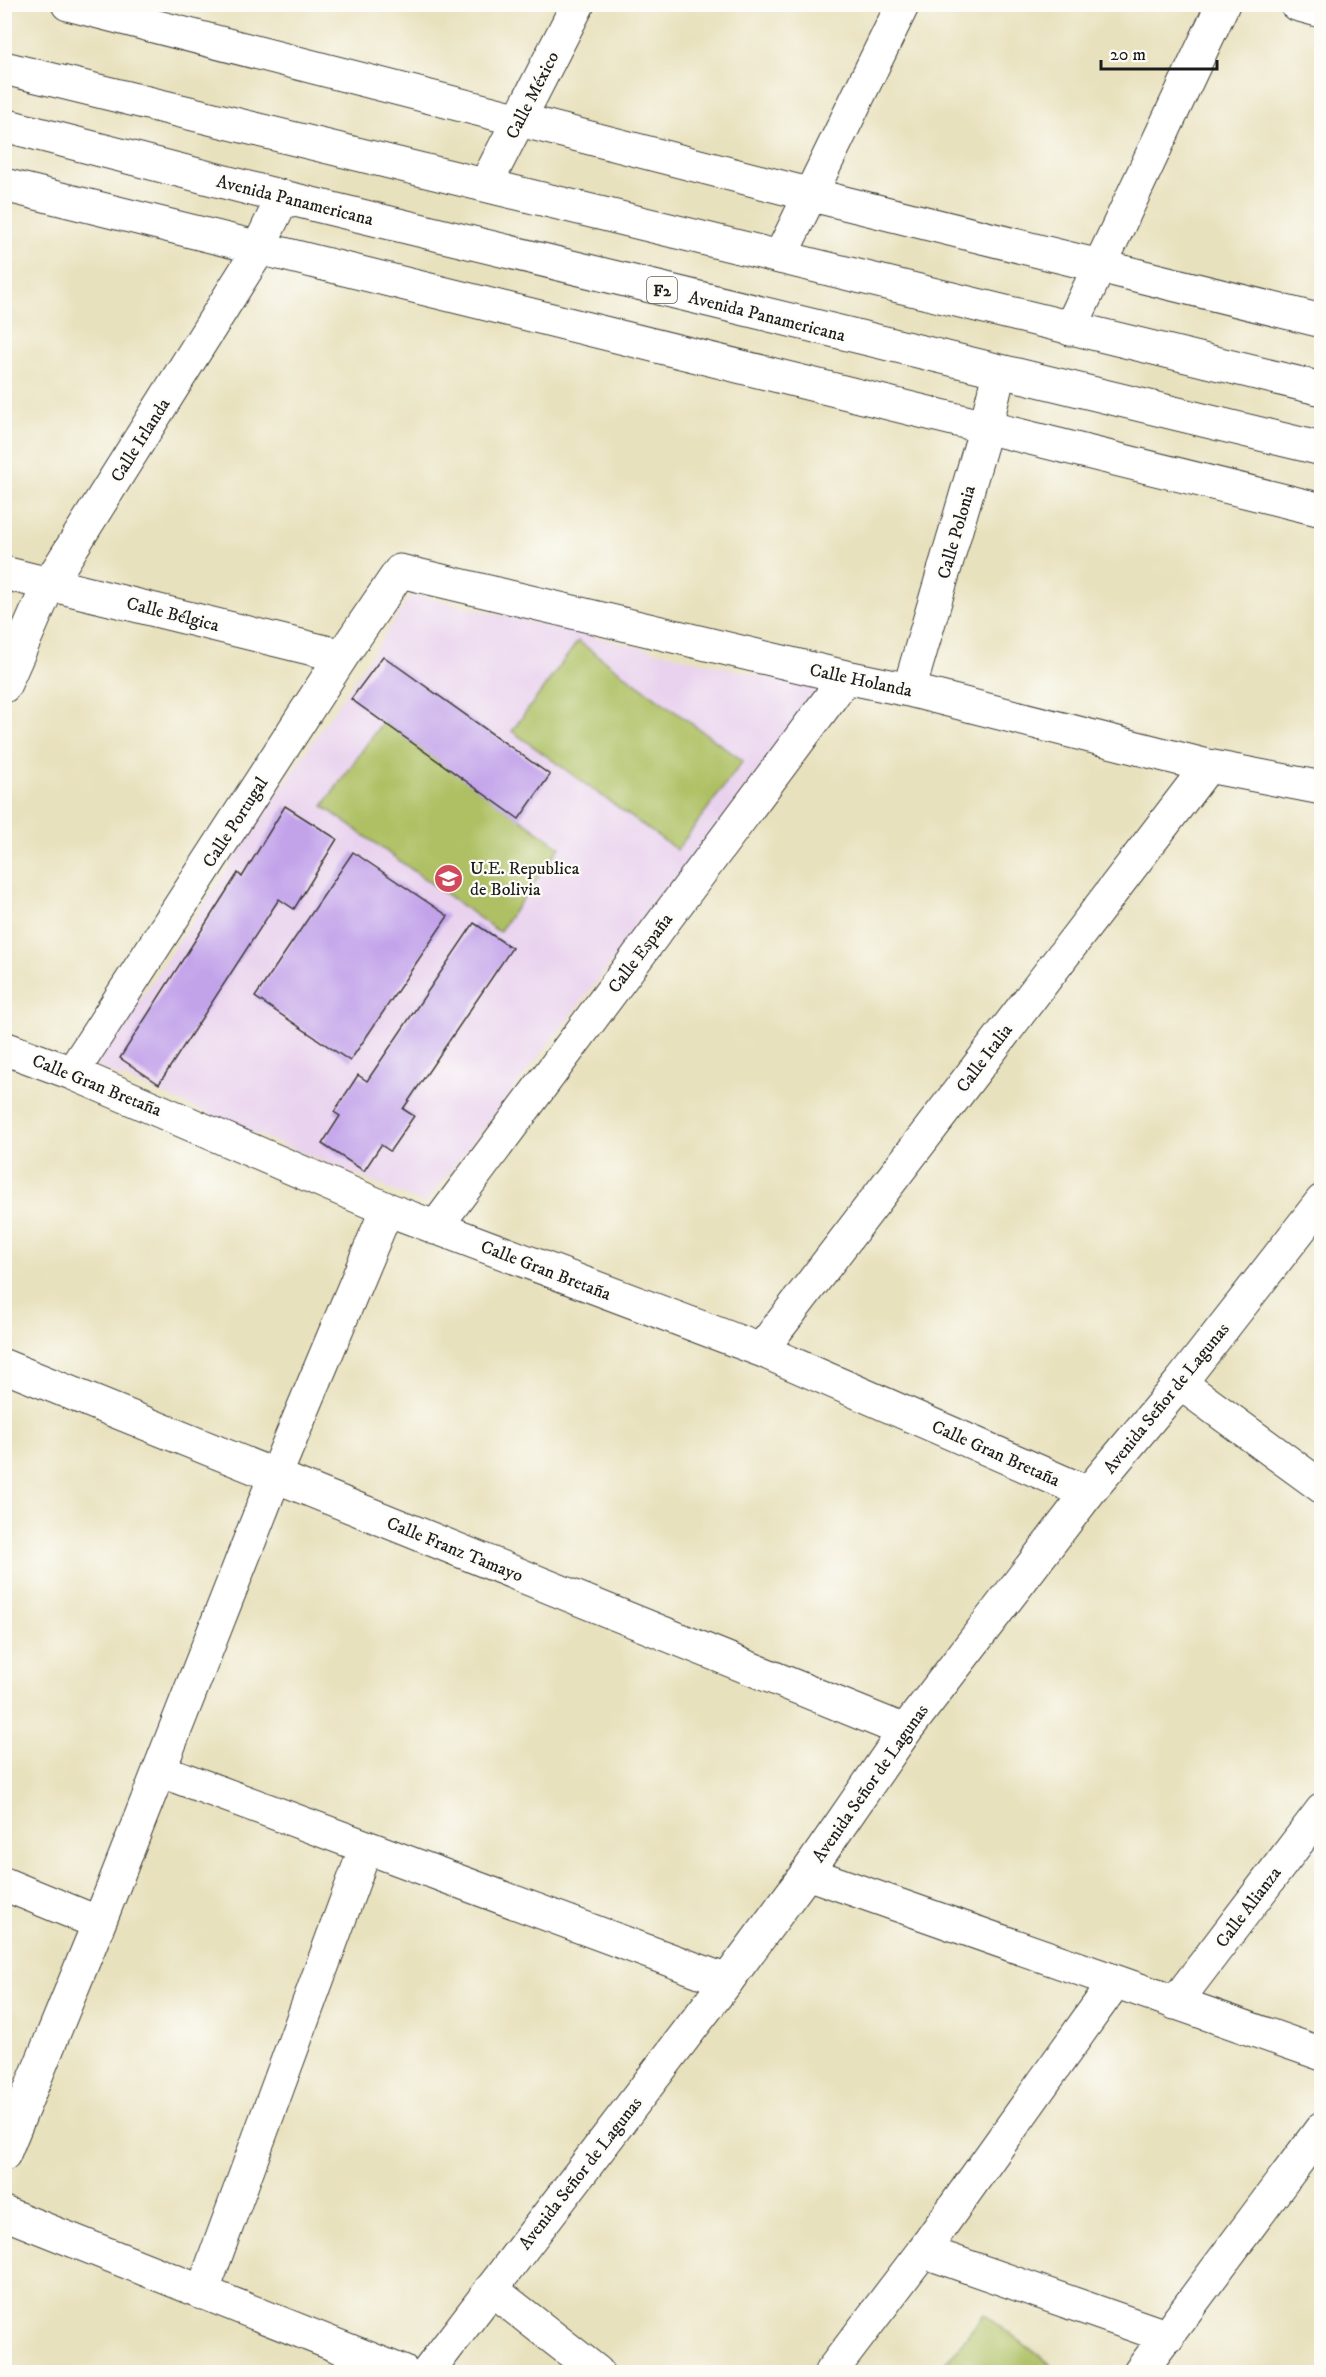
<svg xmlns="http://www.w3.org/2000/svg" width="1326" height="2377" viewBox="0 0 1326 2377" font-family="'IM FELL DW Pica',serif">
	<rect width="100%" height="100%" fill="#fdfcf7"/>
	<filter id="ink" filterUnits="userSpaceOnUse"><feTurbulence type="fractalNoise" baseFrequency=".0167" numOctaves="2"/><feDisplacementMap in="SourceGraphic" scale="12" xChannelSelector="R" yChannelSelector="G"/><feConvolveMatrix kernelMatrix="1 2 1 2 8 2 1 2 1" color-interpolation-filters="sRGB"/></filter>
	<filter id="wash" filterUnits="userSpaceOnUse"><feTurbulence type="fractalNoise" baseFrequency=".008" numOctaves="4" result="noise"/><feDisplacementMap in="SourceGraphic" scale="24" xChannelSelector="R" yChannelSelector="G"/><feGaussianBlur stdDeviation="1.35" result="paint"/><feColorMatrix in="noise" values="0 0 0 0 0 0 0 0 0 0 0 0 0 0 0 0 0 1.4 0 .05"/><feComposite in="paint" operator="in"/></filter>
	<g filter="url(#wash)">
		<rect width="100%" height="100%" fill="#e8e1bd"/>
		<!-- built -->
		<path fill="#e9d2ee" d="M 412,594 L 822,690 L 425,1204 L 95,1066 Z"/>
		<!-- grass -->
		<path fill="#aec064" stroke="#656e40" stroke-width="1.5" d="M 578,641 L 743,761 L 677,850 L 512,731 Z
			M 383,721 L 560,847 L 499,932 L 323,806 Z
			M 984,2314 L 1061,2372 L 939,2372 Z"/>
		<g id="blocks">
			<!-- building -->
			<path fill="#c2a3ea" d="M 383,656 L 550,775 L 519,819 L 351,699 Z
				M 285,806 L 337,839 L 294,909 L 279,899 L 159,1084 L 120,1058 L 238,873 L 242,877 Z
				M 353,852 L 448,916 L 350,1061 L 255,997 Z
				M 474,923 L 512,948 L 403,1109 L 414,1116 L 390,1151 L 381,1145 L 364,1171 L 322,1144 L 340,1116 L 334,1112 L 358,1075 L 367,1081 Z"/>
		</g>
	</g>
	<g filter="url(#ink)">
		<use href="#blocks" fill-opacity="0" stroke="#3b3a34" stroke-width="1.5"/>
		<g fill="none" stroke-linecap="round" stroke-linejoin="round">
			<defs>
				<path id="street" d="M 68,4 L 812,195 L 1322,321
					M 1296,4 L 1322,11
					M 486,184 L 578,4
					M 4,185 L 1322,510
					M 780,257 L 903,4
					M 1070,329 L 1223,4
					M 4,573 L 342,656
					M 4,686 L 49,584 L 253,259 L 283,197
					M 909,690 L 982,441 L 999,373
					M 4,1048 L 72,1073 L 387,1209 L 761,1350 L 1088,1493
					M 72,1073 L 342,656 L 400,571 L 846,677 L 909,690 L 1208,766 L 1322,788
					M 435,1228 L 846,677
					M 761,1350 L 1208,766
					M 4,1366 L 905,1731
					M 1180,1383 L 1322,1487
					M 159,1770 L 727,1981
					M 807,1873 L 1322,2054
					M 4,1884 L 99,1923
					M 1175,2003 L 1322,1810
					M 4,2154 L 99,1923 L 275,1476 L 387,1209
					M 4,2213 L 403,2372
					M 923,2251 L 1168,2337
					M 491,2289 L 597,2372
					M 202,2293 L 366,1847
					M 831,2372 L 923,2251 L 1115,1982
					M 1140,2372 L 1322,2128"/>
				<path id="secondary" d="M 428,2372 L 727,1981 L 807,1873 L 905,1731 L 1088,1493 L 1180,1383 L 1322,1201"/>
				<path id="highway" d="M 4,68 L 1322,389
					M 4,125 L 283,197 L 1322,449"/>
			</defs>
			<!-- street casing -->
			<use href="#street" stroke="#3b3a34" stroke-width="35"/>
			<!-- secondary casing -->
			<use href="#secondary" stroke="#3b3a34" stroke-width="35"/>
			<!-- highway casing -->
			<use href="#highway" stroke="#3b3a34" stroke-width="35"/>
			<!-- street -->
			<use href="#street" stroke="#fff" stroke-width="33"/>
			<!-- secondary -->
			<use href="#secondary" stroke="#fff" stroke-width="33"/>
			<!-- highway -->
			<use href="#highway" stroke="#fff" stroke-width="33"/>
		</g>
	</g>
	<!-- icons -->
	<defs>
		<symbol id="school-disc" viewBox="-11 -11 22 22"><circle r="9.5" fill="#d1495b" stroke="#fdfcf7"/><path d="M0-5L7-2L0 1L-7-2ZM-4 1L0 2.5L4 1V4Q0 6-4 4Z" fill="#fff"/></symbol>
	</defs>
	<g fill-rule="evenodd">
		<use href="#school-disc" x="432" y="862" width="33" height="33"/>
	</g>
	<g text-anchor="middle" stroke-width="4.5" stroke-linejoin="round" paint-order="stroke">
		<!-- shield labels -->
		<rect fill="#fdfcf7" stroke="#605f5e" stroke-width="1.5" x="647" y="277" width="30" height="26" rx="4.5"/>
		<g font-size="16" font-weight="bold" fill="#1c1c1c">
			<text x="662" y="296">F2</text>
		</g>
		<!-- street labels -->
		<g font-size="18" fill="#1c1c1c" stroke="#fdfcf7">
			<text transform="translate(532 95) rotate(-63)" y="6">Calle México</text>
			<text transform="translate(295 200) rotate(14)" y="6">Avenida Panamericana</text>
			<text transform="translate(767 316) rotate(14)" y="6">Avenida Panamericana</text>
			<text transform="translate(140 440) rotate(-58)" y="6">Calle Irlanda</text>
			<text transform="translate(956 532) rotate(-74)" y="6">Calle Polonia</text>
			<text transform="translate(173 614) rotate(14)" y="6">Calle Bélgica</text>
			<text transform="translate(861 680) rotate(12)" y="6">Calle Holanda</text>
			<text transform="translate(235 822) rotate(-57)" y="6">Calle Portugal</text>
			<text transform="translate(640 953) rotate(-53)" y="6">Calle España</text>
			<text transform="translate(984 1058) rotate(-53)" y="6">Calle Italia</text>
			<text transform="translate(97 1085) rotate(22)" y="6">Calle Gran Bretaña</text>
			<text transform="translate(546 1270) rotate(21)" y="6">Calle Gran Bretaña</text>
			<text transform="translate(1166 1398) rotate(-51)" y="6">Avenida Señor de Lagunas</text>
			<text transform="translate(996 1453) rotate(24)" y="6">Calle Gran Bretaña</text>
			<text transform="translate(455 1549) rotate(22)" y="6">Calle Franz Tamayo</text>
			<text transform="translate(870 1783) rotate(-55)" y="6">Avenida Señor de Lagunas</text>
			<text transform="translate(1248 1907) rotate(-53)" y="6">Calle Alianza</text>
			<text transform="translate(580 2173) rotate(-52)" y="6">Avenida Señor de Lagunas</text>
		</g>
		<!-- poi labels -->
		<g font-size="18" fill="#1c1c1c" stroke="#fdfcf7" text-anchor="start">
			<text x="470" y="874">U.E. Republica<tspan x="470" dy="21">de Bolivia</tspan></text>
		</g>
	</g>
	<!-- margin -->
	<rect width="1326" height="2377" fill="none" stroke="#fdfcf7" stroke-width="24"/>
	<!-- scale -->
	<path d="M1101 60v9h116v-9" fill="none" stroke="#1c1c1c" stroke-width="3"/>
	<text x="1110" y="60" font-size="18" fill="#1c1c1c" stroke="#fdfcf7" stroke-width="4.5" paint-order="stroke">20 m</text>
</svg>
